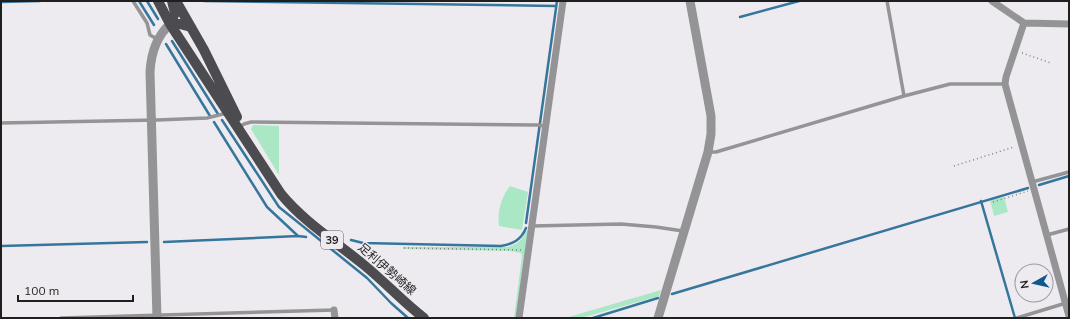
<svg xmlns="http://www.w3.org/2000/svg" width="1070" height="319" viewBox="0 0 1070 319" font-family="Mulish,'Noto Sans JP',sans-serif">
	<rect width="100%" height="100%" fill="#eeebf0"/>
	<!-- green -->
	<path fill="#aae7c5" d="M 253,125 L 279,126 L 279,175 L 251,129 Z
		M 510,186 L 528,192 L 522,230 L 499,226 C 497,213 501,197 510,186 Z
		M 1004,197 L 1008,212 L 994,216 L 990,200 Z
		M 526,231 L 528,231 L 516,318 L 514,318 L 522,256 L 521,253 L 510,251 L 403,249 L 403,247 L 508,247 C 518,244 522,240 526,231 Z
		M 661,290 L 659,296 L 581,318 L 565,318 Z"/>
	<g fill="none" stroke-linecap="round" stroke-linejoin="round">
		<!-- stream -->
		<path stroke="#36769c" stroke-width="2.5" d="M 139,1 L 154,25
			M 147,1 L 158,19
			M 204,1 L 556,6
			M 1,2 L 40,1
			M 740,17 L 799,1
			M 172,41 L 218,114
			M 166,44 L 210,116
			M 222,120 L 279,207 L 367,278 L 391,303 L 408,318
			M 214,122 L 267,207 L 298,236
			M 1039,185 L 1069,176
			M 981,201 L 1015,318
			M 526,223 L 557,1
			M 351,240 L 363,243 L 501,246 C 513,244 521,240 526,228
			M 164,242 L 298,236 L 306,237
			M 1,246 L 147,242
			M 672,294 L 1028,188
			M 593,318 L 658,298"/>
		<!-- path -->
		<path stroke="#817f82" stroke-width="1.5" stroke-dasharray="1 3" stroke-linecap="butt" d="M 1022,53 L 1051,63
			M 954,166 L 1014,147
			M 993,202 L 1028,191
			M 404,248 L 522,250"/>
		<!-- service -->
		<path stroke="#949496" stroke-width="3.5" d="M 133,1 L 147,23 L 150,35 L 157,39
			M 887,1 L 904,96
			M 1,123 L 157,120 L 207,118 L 227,113
			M 241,126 L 244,124 L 251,122 L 537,125 L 546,126
			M 709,152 L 716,152 L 904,96 L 950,84 L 1005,84
			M 1032,182 L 1069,172
			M 532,226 L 621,224 L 656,227 L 683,231
			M 1047,235 L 1069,229
			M 61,318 L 334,310
			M 1017,318 L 1066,303"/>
		<!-- minor -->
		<path stroke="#949496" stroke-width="7" d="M 992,1 L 1024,23 L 1069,24
			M 1024,23 L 1006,77 L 1005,84 L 1069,316
			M 334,310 L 335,318
			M 519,318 L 563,1"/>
		<!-- tertiary -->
		<path stroke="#949496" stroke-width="9" d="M 157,318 L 150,72 C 151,53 156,37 170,24
			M 658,318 L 708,152 L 711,134 L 711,116 L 690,1"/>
		<!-- primary -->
		<path stroke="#4c4c50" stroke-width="10" d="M 158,1 L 170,24 L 281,194 C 304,222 336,242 364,265 C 385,282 403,302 424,318
			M 172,1 L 175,13 L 170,24 L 180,24 L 191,27
			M 176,1 L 204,50 L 237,117"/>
	</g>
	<g text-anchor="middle" stroke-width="3" stroke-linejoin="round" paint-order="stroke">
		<!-- shield labels -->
		<rect fill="#eeebf0" stroke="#5e5c5e" stroke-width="1" x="321" y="231" width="22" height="18" rx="3"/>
		<g font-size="11" font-weight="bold" fill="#201f20">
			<text x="332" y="244">39</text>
		</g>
		<!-- street labels -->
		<g font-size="12" fill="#201f20" stroke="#eeebf0">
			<text transform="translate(387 269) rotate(41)" y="4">足利伊勢崎線</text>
		</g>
	</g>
	<!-- border -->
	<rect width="1070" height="319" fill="none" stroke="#201f20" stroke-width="4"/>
	<!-- north arrow -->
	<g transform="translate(1034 283) rotate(262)"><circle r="19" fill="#eeebf0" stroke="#9c999d"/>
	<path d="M0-3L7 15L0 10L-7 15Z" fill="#10598d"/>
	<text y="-6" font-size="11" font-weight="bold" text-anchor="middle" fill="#201f20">N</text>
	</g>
	<!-- scale -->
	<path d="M18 295v6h115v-6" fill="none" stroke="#201f20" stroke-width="2"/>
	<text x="24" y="295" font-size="12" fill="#201f20" stroke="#eeebf0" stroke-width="3" paint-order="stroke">100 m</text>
</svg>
